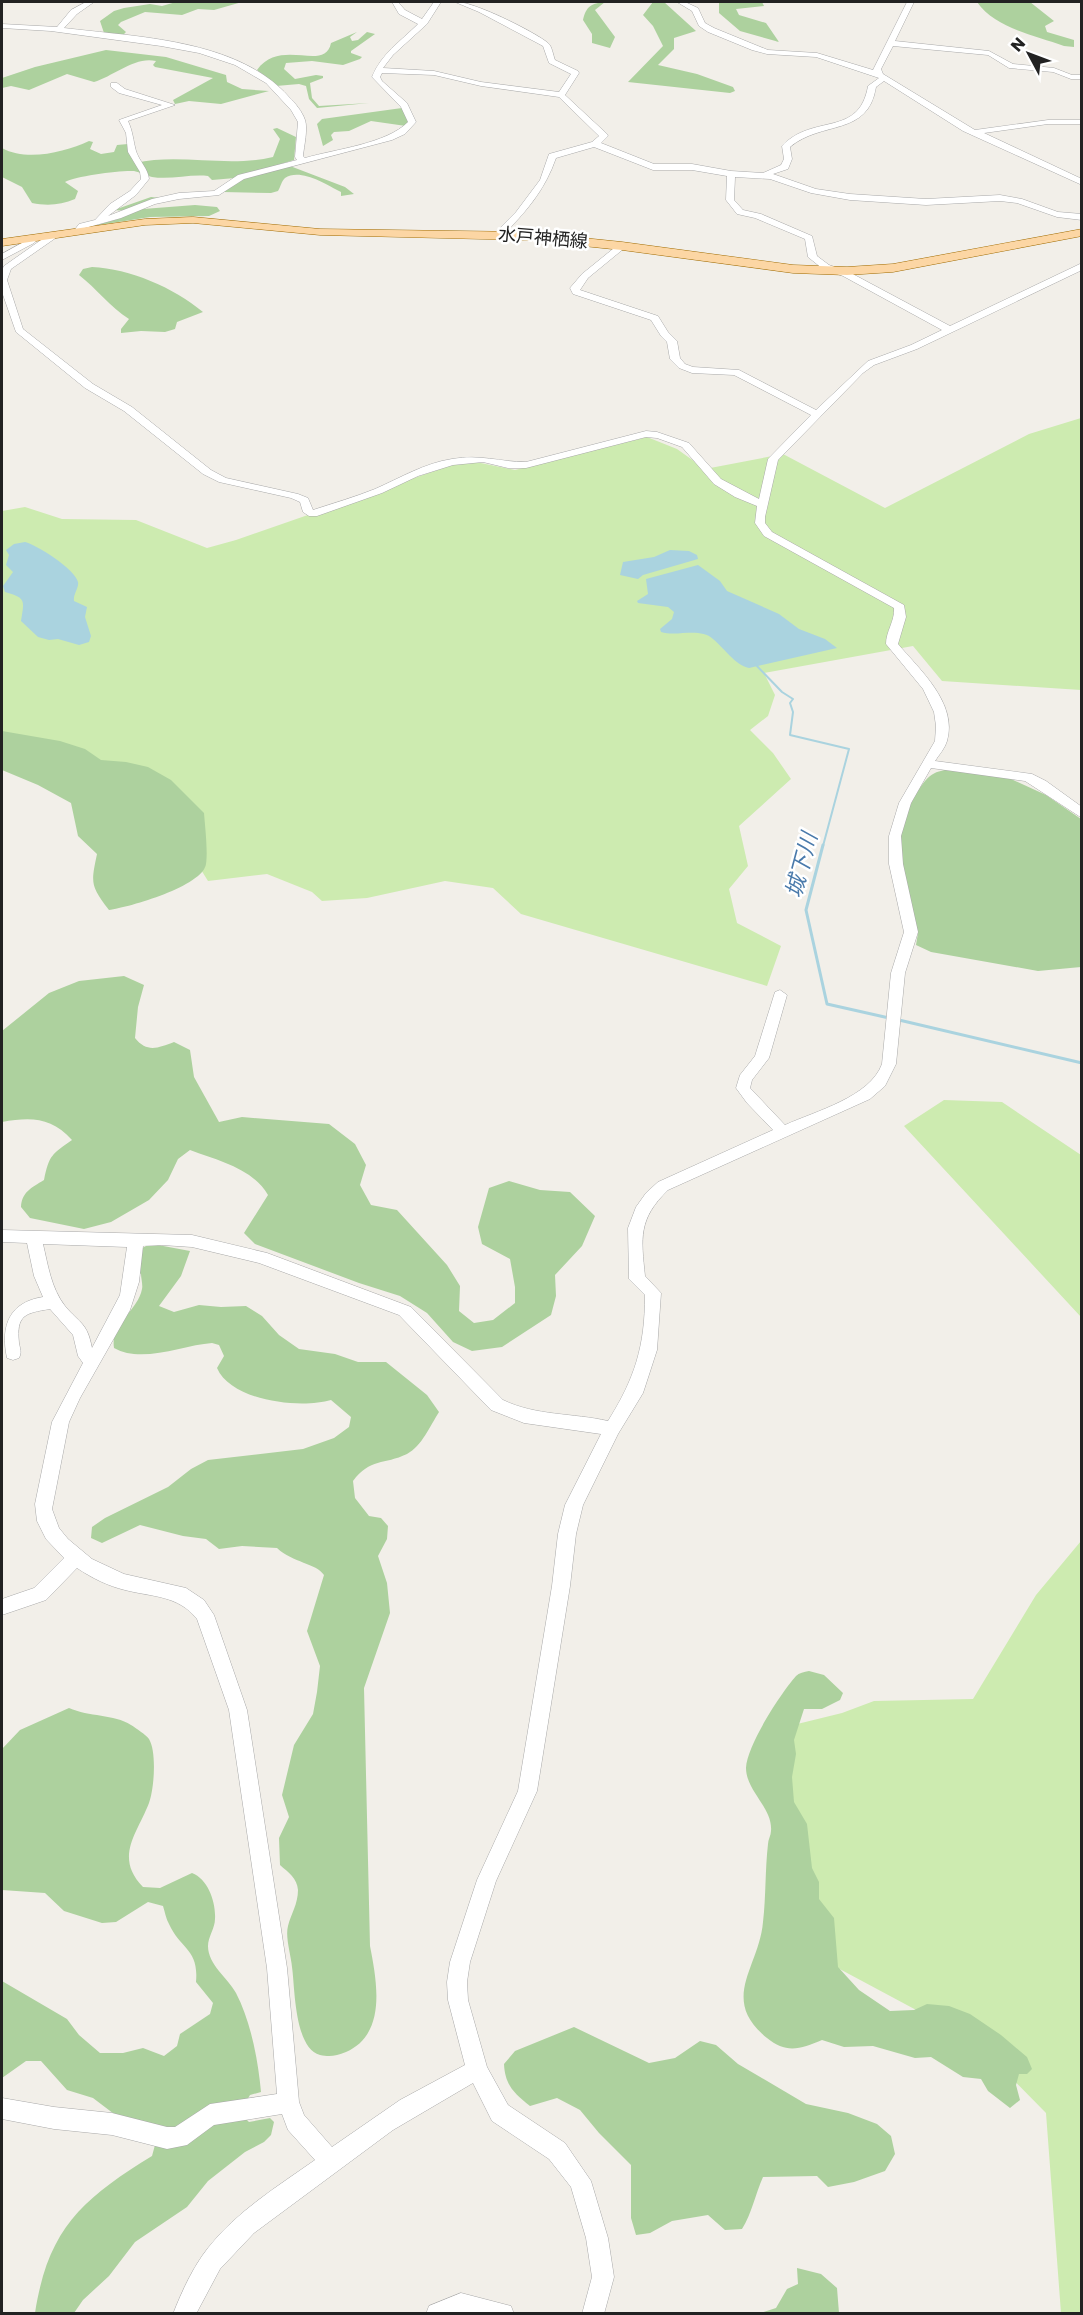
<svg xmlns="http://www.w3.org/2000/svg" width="1083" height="2315" viewBox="0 0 1083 2315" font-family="Poppins,'Noto Sans JP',sans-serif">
	<rect width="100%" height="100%" fill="#f2efe9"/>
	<!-- grass -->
	<path fill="#cdebb0" d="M 1081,418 L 1081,690 L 942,681 L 913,646 L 764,673 L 775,695 L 768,716 L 750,730 L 773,753 L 791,779 L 739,826 L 748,866 L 729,889 L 737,923 L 781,946 L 767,986 L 521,914 L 493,888 L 445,881 L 367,898 L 322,901 L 312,892 L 267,874 L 208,881 L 172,823 L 2,745 L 2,511 L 25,507 L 62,519 L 136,520 L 207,548 L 236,540 L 466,460 L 515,470 L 647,437 L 677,449 L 705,469 L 783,454 L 885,508 L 1029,434 Z
		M 944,1100 L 1002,1102 L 1081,1155 L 1081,1317 L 904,1126 Z
		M 1081,1541 L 1081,2313 L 1061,2313 L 1046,2113 L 976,2042 L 806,1951 L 781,1728 L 842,1713 L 874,1701 L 973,1699 L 1036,1595 Z"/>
	<!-- forest -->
	<path fill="#add19e" d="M 176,2 L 242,2 L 214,10 L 198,9 L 182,15 L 145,12 L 121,22 L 118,25 L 126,32 L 123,35 L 104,33 L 100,21 L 114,11 L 124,8 L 150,4 L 162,6 Z
		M 605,2 L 595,10 L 615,37 L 610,48 L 592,43 L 592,34 L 583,20 C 586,7 591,3 605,2 Z
		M 653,2 L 664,2 L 696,31 L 674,38 L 674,49 L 658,65 L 697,74 L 733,87 L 735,91 L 730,93 L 628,82 L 663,46 L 653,26 L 643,15 Z
		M 719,2 L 762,2 L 764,6 L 736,9 L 739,15 L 766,23 L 779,42 L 740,31 L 719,13 Z
		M 977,2 L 1030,2 L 1054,21 L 1045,26 L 1047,32 L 1074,40 L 1074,47 L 1064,46 C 1035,35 996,29 977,2 Z
		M 357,32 L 350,37 L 352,41 L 358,40 L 367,32 L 375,34 L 351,51 L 351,53 L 362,57 L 360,59 L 343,65 L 312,61 L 286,63 L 284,69 L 295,79 L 316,75 L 323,76 L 323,78 L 310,83 L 312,98 L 319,106 L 369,103 L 317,108 L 309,99 L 306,86 L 299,84 L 276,86 L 257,70 C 281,37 325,73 331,43 Z
		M 106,50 L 166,57 L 226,75 L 227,82 L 242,89 L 269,91 L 221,104 L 189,101 L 175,104 L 173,100 L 213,78 L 155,67 L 153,65 L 156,61 C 135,56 114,76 94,82 L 67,74 L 29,90 L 11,86 L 2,88 L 2,78 L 35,67 Z
		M 402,108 L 409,121 L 406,126 L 371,121 L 349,131 L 334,132 L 331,135 L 333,140 L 323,146 L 317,124 L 322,119 Z
		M 277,128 L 296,137 L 294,160 L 235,178 L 212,180 L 208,176 C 190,174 170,180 152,177 C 146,176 140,172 134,171 C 121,170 75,176 65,182 L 78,191 L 75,199 C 61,205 47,206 32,203 L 22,187 L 2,177 L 2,148 C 27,162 65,152 89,141 L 93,142 L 90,149 L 101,154 L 114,152 L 117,145 L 128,144 L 135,163 C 180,153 227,168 273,157 L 280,139 L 273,129 Z
		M 290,166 L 345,187 L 354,194 L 341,196 L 341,192 L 337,190 C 325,183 299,168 285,178 C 281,182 281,186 278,191 L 271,193 L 223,192 L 236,180 Z
		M 151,197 L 161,198 L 143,209 L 195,205 L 217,207 L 220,211 L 209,216 L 150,217 L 93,226 L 121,218 L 126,211 L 114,210 Z
		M 92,267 C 130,269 173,287 203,312 L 177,322 L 175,329 L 165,332 L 141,331 L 121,333 L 121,329 L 129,319 C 110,307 97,289 79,275 L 83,269 Z
		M 2,731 L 60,741 L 85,749 L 101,760 L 126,762 L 148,767 L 171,780 L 204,813 C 205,826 208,851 206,864 C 203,886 130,907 109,910 C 90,885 91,883 97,854 L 78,836 L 71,803 L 38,785 L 2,770 Z
		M 956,769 L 1009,778 L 1046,795 L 1081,819 L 1081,967 L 1038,971 L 931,952 L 916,945 L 918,933 C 913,907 897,857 901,833 C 902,820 910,805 916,794 C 928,775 933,770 956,769 Z
		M 124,976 L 144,985 L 138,1007 L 135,1038 C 147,1053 158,1048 174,1042 L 190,1050 L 194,1077 L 219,1122 L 242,1117 L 329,1124 L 355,1144 L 366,1165 L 360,1185 L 371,1205 L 397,1210 L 447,1265 L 460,1286 L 459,1311 L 474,1323 L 493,1320 L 515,1303 L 515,1287 L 510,1259 L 482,1244 L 478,1227 L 489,1188 L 509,1181 L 540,1190 L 570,1192 L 595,1216 L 582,1246 L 555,1275 L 556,1296 L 551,1315 L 502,1347 L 472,1351 L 453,1342 L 427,1313 L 400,1296 L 359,1283 L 255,1244 L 244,1233 L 268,1195 C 252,1168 219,1161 190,1150 L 178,1159 L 168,1180 L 149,1200 L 111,1222 L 84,1229 L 30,1218 L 21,1207 C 22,1192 31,1188 44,1180 C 49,1155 52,1154 72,1140 C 51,1117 31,1117 2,1122 L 2,1031 L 49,993 L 79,981 Z
		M 158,1245 L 190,1251 L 181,1276 L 159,1306 L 174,1312 L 199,1305 L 221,1307 L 246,1306 L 262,1316 L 279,1335 L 299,1349 L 335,1354 L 358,1362 L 386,1362 L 427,1395 L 439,1412 C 430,1426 422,1446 407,1454 C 384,1465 370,1458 353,1481 L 355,1498 L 369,1516 L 381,1518 L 388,1526 L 387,1539 L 378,1556 L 387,1583 L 390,1613 L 364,1688 L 370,1946 C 377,1982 387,2034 346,2052 C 336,2056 330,2057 320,2055 C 294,2048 295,1987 292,1967 C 291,1955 285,1937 288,1926 C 291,1914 298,1904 298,1890 C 297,1878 289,1873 280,1865 L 279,1838 L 289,1817 L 282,1795 L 294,1745 L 313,1714 L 317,1692 L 320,1666 L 307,1631 L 324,1575 C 316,1563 293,1563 277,1548 L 242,1546 L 219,1549 L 206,1539 L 183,1536 L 140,1525 L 102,1543 L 91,1538 L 92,1527 L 105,1518 L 168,1487 L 191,1469 L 208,1460 L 303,1449 L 334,1438 L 349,1427 L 351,1417 L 331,1400 C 300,1409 231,1401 217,1368 L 224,1356 L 219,1345 L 212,1343 C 183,1345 142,1364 114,1348 C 110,1323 138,1311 142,1289 C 143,1285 141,1278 141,1274 L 133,1268 L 133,1253 L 146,1246 Z
		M 809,1671 L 824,1675 L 843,1693 L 840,1700 L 822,1709 L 804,1709 L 794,1740 L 796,1754 L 792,1777 L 794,1802 L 807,1824 L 812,1868 L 819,1882 L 819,1899 L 834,1918 L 838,1967 L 859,1990 L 890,2011 L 914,2010 L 927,2004 L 949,2006 L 970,2014 L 1001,2035 L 1027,2057 L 1032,2069 L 1027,2074 L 1019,2074 L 1016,2085 L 1020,2100 L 1010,2108 L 988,2091 L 981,2079 L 963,2077 L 931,2057 L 915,2058 L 873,2046 L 844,2047 L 822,2040 C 801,2049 786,2054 767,2038 C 719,1999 759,1968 763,1922 C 766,1896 765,1870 768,1844 C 768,1840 771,1835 771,1831 C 773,1808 746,1791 746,1768 C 747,1745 781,1693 796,1676 C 799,1673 804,1672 809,1671 Z
		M 69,1708 C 89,1717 114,1714 131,1725 C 136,1728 146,1735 149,1739 C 157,1752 154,1790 149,1803 C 137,1834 114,1857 143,1887 L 160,1888 L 192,1873 C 208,1879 216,1902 215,1919 C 215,1928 208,1937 208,1946 C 208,1965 228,1978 236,1993 C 251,2022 258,2060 261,2092 L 250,2095 L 243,2107 L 244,2117 L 249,2122 L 270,2118 L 274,2122 L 271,2135 L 264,2142 L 245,2152 L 208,2181 L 187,2207 L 135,2242 L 109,2276 L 83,2300 L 74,2313 L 35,2313 C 48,2229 82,2199 152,2156 L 155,2145 L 93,2098 L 67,2090 L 41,2061 L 26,2061 L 2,2078 L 2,1981 L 67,2019 L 79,2035 L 100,2053 L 123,2053 L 143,2048 L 164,2056 L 177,2046 L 180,2034 L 210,2014 L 213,2003 L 196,1982 C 199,1949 181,1950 169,1924 C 166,1919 165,1912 163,1906 L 148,1902 L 116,1922 L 102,1923 L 64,1911 L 45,1893 L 2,1890 L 2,1749 L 20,1730 Z
		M 574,2027 L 649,2063 L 675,2058 L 700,2041 L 716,2045 L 738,2064 L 806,2104 L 848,2113 L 877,2124 L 891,2136 L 895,2154 L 885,2171 L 854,2182 L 828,2187 L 817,2176 L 763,2177 C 755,2195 752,2213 742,2229 L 725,2230 L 708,2215 L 672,2221 L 650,2233 L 636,2235 L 631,2218 L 631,2165 L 599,2133 L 580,2110 L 557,2098 L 530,2106 C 514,2093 505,2085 504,2064 L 515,2051 Z
		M 797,2268 L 821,2274 L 837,2288 L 839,2313 L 760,2313 L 776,2308 L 787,2289 L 798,2284 Z"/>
	<!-- water -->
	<path fill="#aad3df" d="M 25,542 C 37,545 75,569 78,582 C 79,588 73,594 74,601 L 87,607 L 85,617 L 91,636 L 89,642 L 79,645 L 58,639 L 49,640 L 38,637 L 21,621 C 24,601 27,598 5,592 L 3,586 L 13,572 L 6,565 L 9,555 L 6,550 L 14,544 Z
		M 670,550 L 689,551 L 697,555 L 698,559 L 643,575 L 638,579 L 620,575 L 623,562 L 654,557 Z
		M 698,565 L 720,581 L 727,591 L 779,614 L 799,629 L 825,639 L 837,648 L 749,668 C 735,665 724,648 713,639 C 700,627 677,637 661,632 L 660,629 L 672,619 L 674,612 L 668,607 L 638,603 L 637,601 L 648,594 L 646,579 Z"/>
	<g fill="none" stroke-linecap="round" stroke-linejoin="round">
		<!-- stream-far1 -->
		<path stroke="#aad3df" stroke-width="2" d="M 755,664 L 782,692 L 793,699 L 790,703 L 793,712 L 790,735 L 849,749 L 823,846"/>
		<!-- stream -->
		<path stroke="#aad3df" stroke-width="3" d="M 823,845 L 806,910 L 827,1004 L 889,1018
			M 899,1020 L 1082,1063"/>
		<defs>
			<path id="minor" d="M 86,2 L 94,2 L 77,14 L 64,28 C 136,37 238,39 289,97 C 295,103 302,111 305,120 C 308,129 304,146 303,156 L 305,158 C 336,149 386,144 408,122 L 401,107 L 372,77 C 381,54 401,41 418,24 L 399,14 L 392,2 L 398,2 L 405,10 L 422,19 L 434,2 L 441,2 L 427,24 L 393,55 L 383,68 L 434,71 L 481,82 L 559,92 L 571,74 L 549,63 L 543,46 L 479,12 L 455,2 C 471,0 535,32 548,43 C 552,46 553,55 555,60 L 578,71 L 579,73 L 565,95 L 607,134 L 608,136 L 601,143 L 654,164 L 692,164 L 731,171 L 763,173 L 781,165 L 784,159 L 782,146 C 813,113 859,138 868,86 L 879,78 L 816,57 L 767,54 L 752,50 L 708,32 L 699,26 L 692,11 L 677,2 L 685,2 L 698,8 L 705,23 L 714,28 L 758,46 L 768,50 L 817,53 L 873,70 L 907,2 L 914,2 L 895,41 L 989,51 L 1013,64 L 1054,68 L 1072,75 L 1082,75 L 1082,79 L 1071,79 L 1053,72 L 1009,68 L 988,55 L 893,46 L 881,69 L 883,74 L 975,130 L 1048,120 L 1082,120 L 1082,124 L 1048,124 L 984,133 L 1082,179 L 1082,185 L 963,131 L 884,81 L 876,87 C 868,137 822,120 790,147 L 792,159 L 788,169 L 773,174 L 816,189 L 850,194 L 926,199 L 1000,195 L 1022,199 L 1058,212 L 1082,214 L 1082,220 L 1057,217 L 1017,203 L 1000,201 L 926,205 L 850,200 L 811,193 L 770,179 L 735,177 L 734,200 L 743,210 L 761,214 L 812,236 L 817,256 L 829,265 L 849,272 L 950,326 L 1082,263 L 1082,270 L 917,349 L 874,365 L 863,373 L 778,460 L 765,517 L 765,523 L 772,532 L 904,605 L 906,617 L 898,644 C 919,669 958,703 947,741 C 945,748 939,755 935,761 L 1032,774 L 1046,781 L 1082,807 L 1082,818 L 1025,781 L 931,768 L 911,803 L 901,836 L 903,864 L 918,932 L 905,973 L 896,1064 L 885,1086 L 870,1099 L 668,1190 C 638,1219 641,1238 645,1276 L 661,1293 L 657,1350 L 643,1393 L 618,1434 L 583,1505 L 576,1534 L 570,1586 L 537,1791 L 496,1881 L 470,1962 L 467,1982 L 468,2000 L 487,2067 L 508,2105 L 565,2143 L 591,2181 L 608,2238 L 614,2277 L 604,2314 L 582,2314 L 592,2277 L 586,2238 L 571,2187 L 549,2159 L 492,2121 L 473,2083 L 393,2130 L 254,2233 L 220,2269 L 196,2314 L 173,2314 C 182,2291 193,2267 208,2248 C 236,2212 278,2186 315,2160 L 288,2130 L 282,2114 L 214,2125 L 187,2145 L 167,2149 L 112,2135 L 54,2129 L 2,2119 L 2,2098 L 54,2107 L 112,2113 L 167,2127 L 175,2127 L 210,2104 L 277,2094 L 267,1968 L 229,1710 L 197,1619 C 178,1595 152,1597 125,1590 C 108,1586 92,1578 77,1568 L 46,1600 L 2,1615 L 2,1599 L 34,1588 L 64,1558 L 46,1539 L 37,1521 L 35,1504 L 52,1422 L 83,1363 L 78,1356 L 73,1335 L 50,1309 C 25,1313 16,1315 19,1343 C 20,1349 22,1352 19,1358 L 13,1360 L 7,1358 C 0,1325 10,1302 43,1297 L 34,1276 L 27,1243 L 2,1242 L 2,1230 L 192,1235 L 267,1253 L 411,1307 L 503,1400 C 536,1416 573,1413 608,1421 C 635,1378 645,1346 645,1295 L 629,1279 L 628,1228 L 636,1207 L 646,1193 L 658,1182 L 773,1130 L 747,1103 L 736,1088 L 740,1075 L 755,1056 L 775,992 L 780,990 L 787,995 L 769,1058 L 752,1080 L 750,1088 L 785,1125 C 816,1111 870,1097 882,1064 L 891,973 L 904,932 L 889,864 L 889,836 L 899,803 L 935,741 L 936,726 L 934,712 L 923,689 L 886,644 C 886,631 895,621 894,608 L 764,536 L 755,523 L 757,506 L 735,497 L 714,484 L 682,447 L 657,438 L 646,437 L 526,468 L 508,468 L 483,462 L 453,465 L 418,476 L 382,493 L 317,516 L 309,516 L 303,512 L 300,502 L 291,498 L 219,482 L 203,474 L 124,411 L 85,388 L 16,332 L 2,292 L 2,270 L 4,266 L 51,233 L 57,233 L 57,237 L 11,269 L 7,280 L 23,329 L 93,384 L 132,407 L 211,470 L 226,478 L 298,494 L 308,498 L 313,510 C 334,503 355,497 375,489 C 400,478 425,463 452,459 C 481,454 499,462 526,462 L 646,431 L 657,432 L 689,443 L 721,479 L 759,499 L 768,459 L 811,415 L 734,375 L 692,373 L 679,368 L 670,359 L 667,342 L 661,336 L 651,320 L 573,294 L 570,288 L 582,274 L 619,244 L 627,246 L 588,278 L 580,290 L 658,316 L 668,332 L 677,341 L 680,358 L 685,364 L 693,367 L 739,370 L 816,410 L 868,361 L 911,345 L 942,330 L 843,276 L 823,269 L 808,257 L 805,239 L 755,218 L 737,214 L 726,200 L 727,176 L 692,170 L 653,170 L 594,147 L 556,158 C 545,190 526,212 502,236 L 496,236 L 496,232 L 516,212 L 540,180 L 549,154 L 592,142 L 599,136 L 559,97 L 481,86 L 434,75 L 382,73 L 380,77 L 382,81 L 407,103 L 416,122 L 405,134 L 392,140 L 244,179 L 219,195 L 179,199 L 155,204 L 121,218 L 85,228 L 80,234 L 74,234 L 73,232 L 79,224 L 95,220 L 110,204 L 130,191 L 141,179 L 140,172 L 128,152 L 126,133 L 119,120 L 162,105 L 119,93 L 111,87 L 111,83 L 117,83 L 125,89 L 175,105 L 128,121 C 133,132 133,140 136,151 C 139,161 148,168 149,179 L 136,195 L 108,216 L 152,199 L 179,193 L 214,191 L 238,175 L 297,160 L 295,157 L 298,122 L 291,110 L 266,83 L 235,65 L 199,53 L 161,46 L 51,31 L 2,28 L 2,24 L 57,27 L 71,10 ZM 43,1244 L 127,1247 L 120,1295 L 92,1348 C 87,1322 80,1324 65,1306 C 51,1288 48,1265 43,1244 ZM 162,1245 L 192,1247 L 259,1263 L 399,1315 L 491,1410 L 524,1423 L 601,1434 L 565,1505 L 558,1534 L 552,1586 L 518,1791 L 477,1880 L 450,1962 L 447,1982 L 448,2000 L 465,2065 L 400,2100 L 332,2147 L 304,2115 L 299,2102 L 287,1968 L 247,1710 L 214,1615 L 204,1600 L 186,1588 L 124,1574 L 92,1559 L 68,1539 L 59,1528 L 52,1509 L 69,1422 L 80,1398 L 130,1310 L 139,1282 L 143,1246 Z
				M 31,238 L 36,241 L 34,243 L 2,260 L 2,254 Z
				M 461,2293 L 511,2306 L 514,2314 L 426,2314 L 429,2306 Z"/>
			<path id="major" d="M 193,217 L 320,229 L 525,232 L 622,242 L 793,265 L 847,267 L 893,264 L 1082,229 L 1082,236 L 893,272 L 847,275 L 793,273 L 622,250 L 525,240 L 320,235 L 193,223 L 145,225 L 2,246 L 2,239 L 145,219 Z"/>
		</defs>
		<!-- minor casing -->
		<use href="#minor" stroke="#a9a9a9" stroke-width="1"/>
		<!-- major casing -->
		<use href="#major" stroke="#a06b00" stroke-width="1"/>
		<!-- minor -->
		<use href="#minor" fill="#fff" fill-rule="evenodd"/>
		<!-- major -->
		<use href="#major" fill="#fcd6a4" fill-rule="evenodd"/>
	</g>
	<g text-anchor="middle" stroke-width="5" stroke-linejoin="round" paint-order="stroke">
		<!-- far-street labels -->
		<g font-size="18" fill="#222" stroke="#fff">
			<text transform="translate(543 238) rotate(5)" y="6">水戸神栖線</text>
		</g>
		<!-- water labels -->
		<g font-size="22" font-style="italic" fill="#4a7aab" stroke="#fff">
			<text transform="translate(801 865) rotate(-75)" y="8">城下川</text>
		</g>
	</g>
	<!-- border -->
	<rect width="1083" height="2315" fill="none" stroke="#222222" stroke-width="6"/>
	<!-- north arrow -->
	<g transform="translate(1029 54) rotate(311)" stroke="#ffffff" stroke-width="4.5" paint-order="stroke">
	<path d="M0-4.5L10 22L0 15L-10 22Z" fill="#222222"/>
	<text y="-9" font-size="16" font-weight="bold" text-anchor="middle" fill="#222222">N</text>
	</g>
</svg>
